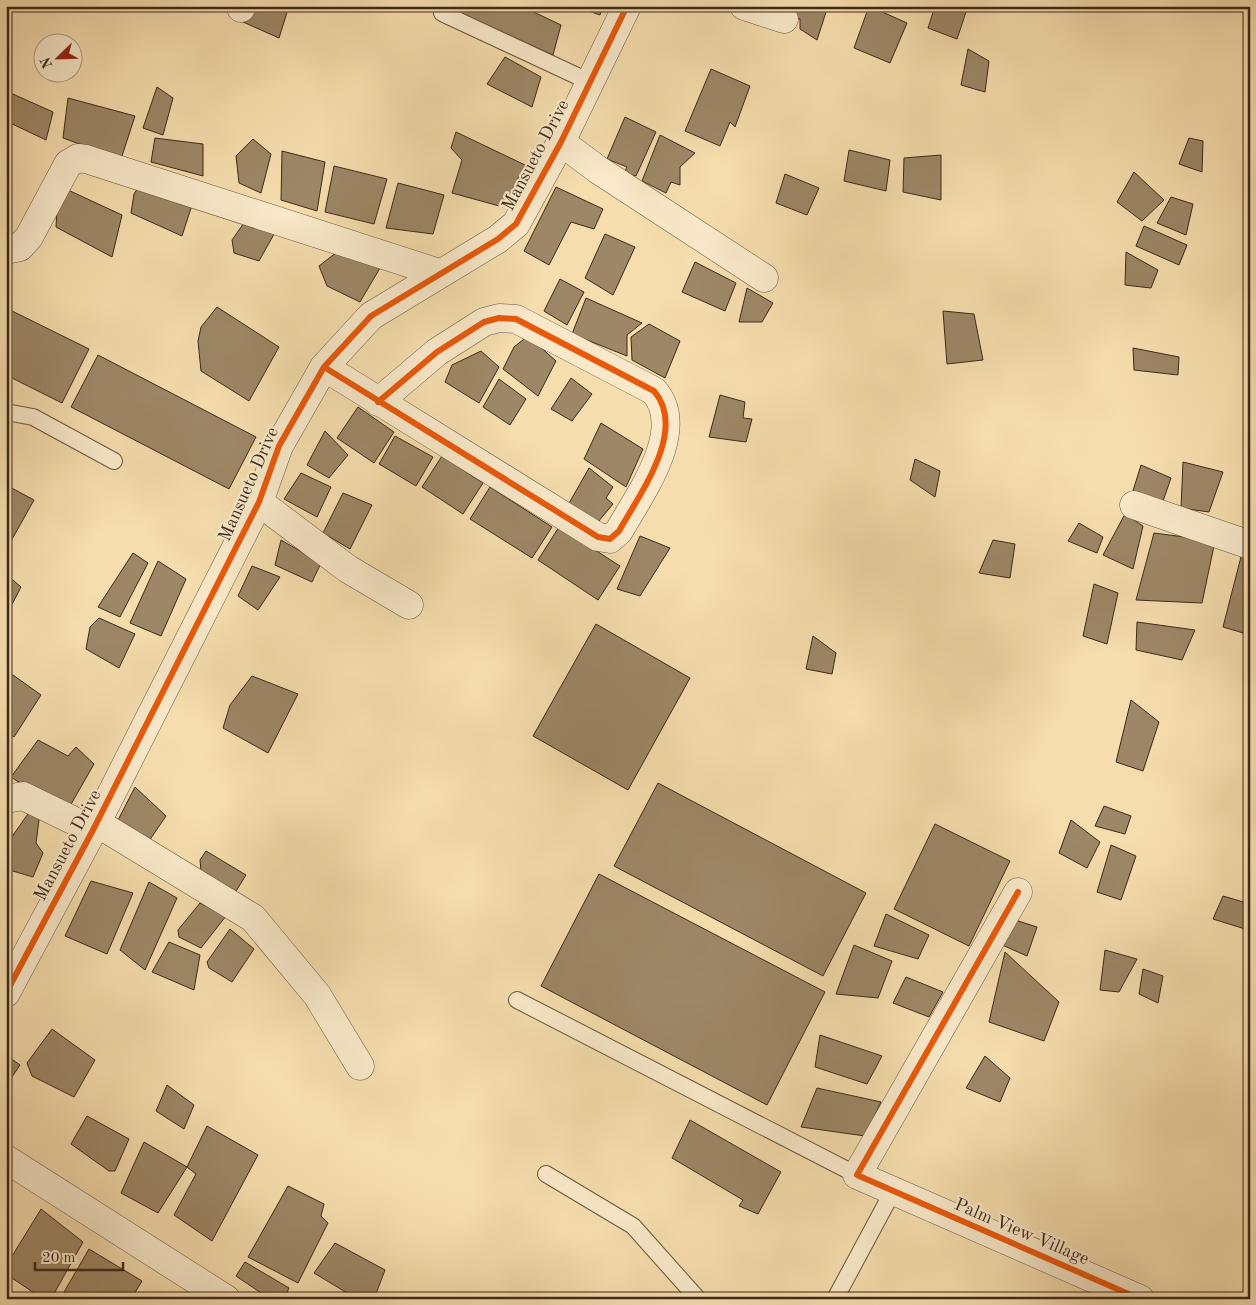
<svg xmlns="http://www.w3.org/2000/svg" width="1256" height="1305" viewBox="0 0 1256 1305" font-family="'Old Standard TT',serif">
	<rect width="100%" height="100%" fill="#f6ddad"/>
	<filter id="stains"><feTurbulence type="fractalNoise" baseFrequency=".004" numOctaves="4"/><feColorMatrix values="0 0 0 0 .2 0 0 0 0 .09 0 0 0 0 .02 0 0 0 .5 -.17"/></filter>
	<radialGradient id="worn" r=".72"><stop offset=".6" stop-color="#630" stop-opacity="0"/><stop offset="1" stop-color="#630" stop-opacity=".3"/></radialGradient>
	<!-- building -->
	<path fill="#9d8766" stroke="#3d291a" d="M 248,6 L 289,6 L 279,38 L 243,22 Z
		M 444,6 L 521,6 L 561,25 L 553,55 Z
		M 574,6 L 603,6 L 600,15 Z
		M 789,6 L 828,6 L 817,40 L 800,29 L 800,19 L 785,16 Z
		M 869,6 L 907,23 L 890,63 L 854,48 Z
		M 935,6 L 968,6 L 957,39 L 928,28 Z
		M 968,49 L 989,61 L 985,92 L 961,85 Z
		M 505,57 L 541,77 L 532,107 L 487,84 Z
		M 711,69 L 750,86 L 735,127 L 730,122 L 720,146 L 685,131 Z
		M 157,87 L 173,98 L 163,135 L 143,128 Z
		M 6,91 L 53,112 L 46,140 L 6,121 Z
		M 68,98 L 135,116 L 121,159 L 63,138 Z
		M 625,117 L 656,132 L 636,176 L 624,173 L 627,167 L 607,159 Z
		M 456,132 L 525,165 L 503,207 L 452,193 L 462,160 L 451,148 Z
		M 660,135 L 695,153 L 680,167 L 680,185 L 671,182 L 666,193 L 642,181 Z
		M 155,138 L 203,144 L 203,176 L 151,162 Z
		M 1189,138 L 1203,141 L 1202,172 L 1179,164 Z
		M 253,139 L 271,154 L 261,193 L 239,183 L 236,156 Z
		M 849,150 L 890,160 L 886,191 L 844,181 Z
		M 282,151 L 325,162 L 317,211 L 281,200 Z
		M 941,155 L 941,200 L 903,192 L 904,158 Z
		M 334,166 L 387,179 L 374,224 L 325,212 Z
		M 1134,172 L 1164,200 L 1142,221 L 1117,202 Z
		M 785,174 L 819,188 L 807,215 L 776,203 Z
		M 141,183 L 193,202 L 182,236 L 131,213 L 134,194 Z
		M 398,183 L 444,195 L 433,234 L 386,228 Z
		M 556,187 L 603,209 L 594,229 L 571,222 L 549,265 L 524,251 Z
		M 68,190 L 122,215 L 112,257 L 56,227 L 57,209 Z
		M 1171,197 L 1193,204 L 1186,235 L 1157,223 Z
		M 246,220 L 278,227 L 259,261 L 234,253 L 232,240 Z
		M 1144,226 L 1187,245 L 1179,265 L 1136,246 Z
		M 605,234 L 635,247 L 613,295 L 585,278 Z
		M 341,249 L 380,268 L 360,302 L 327,286 L 319,266 Z
		M 1126,252 L 1158,270 L 1151,288 L 1125,285 Z
		M 695,262 L 736,283 L 725,311 L 682,292 Z
		M 560,279 L 584,292 L 567,325 L 544,311 Z
		M 747,288 L 773,303 L 762,322 L 739,322 Z
		M 586,298 L 642,323 L 627,335 L 627,356 L 572,334 Z
		M 217,307 L 279,347 L 249,401 L 201,371 L 198,341 L 201,327 Z
		M 6,308 L 89,349 L 62,403 L 6,375 Z
		M 943,311 L 974,314 L 983,360 L 947,364 Z
		M 649,324 L 680,341 L 665,378 L 632,360 L 631,337 Z
		M 528,336 L 556,361 L 538,396 L 503,369 L 514,347 Z
		M 1133,348 L 1179,357 L 1178,375 L 1134,370 Z
		M 481,351 L 499,367 L 479,403 L 445,382 L 452,365 Z
		M 98,355 L 256,437 L 229,489 L 71,407 Z
		M 571,378 L 592,394 L 572,421 L 551,409 Z
		M 499,379 L 526,399 L 510,425 L 483,407 Z
		M 720,395 L 745,402 L 743,418 L 752,419 L 746,442 L 709,437 Z
		M 358,407 L 394,432 L 374,463 L 337,438 Z
		M 601,423 L 643,449 L 626,487 L 584,459 Z
		M 325,431 L 348,455 L 329,478 L 307,465 Z
		M 395,436 L 433,457 L 416,486 L 379,464 Z
		M 442,456 L 483,483 L 463,514 L 422,487 Z
		M 915,459 L 940,471 L 935,497 L 910,480 Z
		M 1183,462 L 1223,472 L 1209,512 L 1181,508 Z
		M 1141,465 L 1171,478 L 1163,501 L 1132,494 Z
		M 589,468 L 613,487 L 606,498 L 613,504 L 598,522 L 568,505 Z
		M 301,473 L 331,487 L 317,517 L 284,499 Z
		M 6,485 L 34,500 L 6,550 Z
		M 490,487 L 552,527 L 532,558 L 470,519 Z
		M 343,493 L 372,505 L 350,549 L 323,533 Z
		M 1125,514 L 1143,526 L 1133,569 L 1103,555 Z
		M 1079,523 L 1103,537 L 1097,553 L 1068,541 Z
		M 559,527 L 620,566 L 598,600 L 538,560 Z
		M 1154,533 L 1215,541 L 1202,603 L 1136,600 Z
		M 640,536 L 670,548 L 640,596 L 617,589 Z
		M 281,540 L 321,563 L 312,582 L 275,565 Z
		M 993,540 L 1015,544 L 1010,578 L 979,573 Z
		M 1243,549 L 1250,551 L 1250,635 L 1223,627 Z
		M 133,553 L 148,563 L 120,617 L 98,607 Z
		M 158,561 L 186,579 L 161,636 L 130,623 Z
		M 252,566 L 280,577 L 258,610 L 238,596 Z
		M 6,574 L 21,587 L 6,616 Z
		M 1094,584 L 1118,593 L 1107,644 L 1083,636 Z
		M 99,618 L 135,634 L 119,668 L 86,649 L 90,627 Z
		M 1137,622 L 1195,630 L 1182,660 L 1136,650 Z
		M 596,624 L 690,678 L 628,790 L 533,736 Z
		M 813,636 L 836,653 L 832,674 L 806,669 Z
		M 6,670 L 41,695 L 14,737 L 6,731 Z
		M 252,676 L 298,694 L 268,753 L 223,728 L 230,705 Z
		M 1131,700 L 1159,722 L 1143,771 L 1116,762 Z
		M 38,740 L 68,756 L 76,747 L 94,764 L 66,813 L 11,777 Z
		M 658,783 L 866,893 L 823,976 L 614,866 Z
		M 135,787 L 166,816 L 149,841 L 115,826 Z
		M 1104,806 L 1131,816 L 1125,834 L 1095,826 Z
		M 30,811 L 39,820 L 36,843 L 43,853 L 33,877 L 6,869 L 6,850 L 9,841 Z
		M 1071,820 L 1100,842 L 1087,868 L 1059,853 Z
		M 935,824 L 1010,861 L 969,946 L 894,909 Z
		M 1111,845 L 1136,856 L 1121,900 L 1097,892 Z
		M 206,851 L 246,875 L 233,896 L 201,871 L 200,860 Z
		M 599,874 L 825,992 L 767,1105 L 541,986 Z
		M 91,881 L 133,893 L 107,954 L 65,936 Z
		M 149,882 L 177,898 L 145,970 L 120,950 Z
		M 1223,896 L 1250,904 L 1250,916 L 1245,929 L 1213,919 Z
		M 200,903 L 226,916 L 201,948 L 179,937 L 178,930 Z
		M 886,914 L 929,935 L 918,959 L 874,946 Z
		M 1012,919 L 1037,927 L 1027,956 L 1000,944 Z
		M 230,929 L 254,949 L 232,982 L 209,968 L 207,962 Z
		M 169,942 L 200,955 L 194,990 L 152,972 Z
		M 854,945 L 892,961 L 878,998 L 836,994 Z
		M 1105,950 L 1137,959 L 1119,992 L 1100,990 Z
		M 1005,952 L 1059,1002 L 1044,1041 L 989,1022 Z
		M 1143,969 L 1163,976 L 1158,1003 L 1139,994 Z
		M 906,977 L 943,992 L 929,1017 L 893,1003 Z
		M 52,1029 L 95,1060 L 74,1097 L 32,1076 L 27,1063 Z
		M 820,1035 L 882,1056 L 867,1084 L 815,1067 Z
		M 6,1055 L 20,1065 L 6,1086 Z
		M 985,1056 L 1010,1078 L 1000,1102 L 966,1088 Z
		M 167,1085 L 194,1105 L 184,1129 L 156,1111 Z
		M 817,1088 L 881,1102 L 865,1136 L 801,1127 Z
		M 87,1116 L 129,1139 L 115,1171 L 109,1171 L 71,1144 Z
		M 690,1120 L 781,1172 L 758,1214 L 739,1206 L 743,1200 L 672,1158 Z
		M 207,1126 L 258,1155 L 212,1241 L 174,1215 L 196,1174 L 187,1167 Z
		M 144,1142 L 187,1167 L 158,1213 L 121,1193 Z
		M 288,1186 L 324,1204 L 321,1216 L 328,1223 L 298,1283 L 248,1257 Z
		M 41,1209 L 83,1242 L 51,1299 L 43,1299 L 6,1274 L 6,1266 Z
		M 335,1243 L 385,1270 L 374,1299 L 357,1299 L 314,1273 Z
		M 89,1249 L 142,1281 L 131,1299 L 60,1299 Z
		M 245,1262 L 289,1288 L 284,1299 L 270,1299 L 236,1276 Z
		M 336,1293 L 343,1299 L 333,1299 Z"/>
	<g fill="none" stroke-linecap="round" stroke-linejoin="round">
		<defs>
			<path id="lane" d="M 442,13 L 590,82
				M 6,412 L 33,417 L 114,461
				M 517,1000 L 857,1175
				M 546,1174 L 633,1226 L 698,1299
				M 835,1299 L 893,1191"/>
			<path id="street" d="M 744,6 L 784,19
				M 241,8 L 241,6
				M 561,142 L 597,169 L 764,278
				M 6,250 L 20,247 L 29,237 L 68,164 L 78,158 L 86,159 L 439,273
				M 324,367 L 598,537 L 610,539 L 619,531 C 639,495 688,430 654,391 L 516,319 L 499,318 L 484,322 L 437,352 L 378,402
				M 259,502 L 348,569 L 409,605
				M 1134,505 L 1250,545
				M 6,799 L 23,796 L 93,830
				M 97,823 L 253,918 L 317,995 L 360,1066
				M 1018,892 L 857,1175 L 1140,1299
				M 6,993 L 93,830 L 259,502 L 279,446 L 324,367 L 371,316 L 498,239 L 516,224 L 561,142 L 627,6
				M 6,1159 L 226,1299"/>
		</defs>
		<!-- lane casing -->
		<use href="#lane" stroke="#6b563f" stroke-width="18"/>
		<!-- street casing -->
		<use href="#street" stroke="#6b563f" stroke-width="29"/>
		<!-- lane -->
		<use href="#lane" stroke="#f9e9ca" stroke-width="16"/>
		<!-- street -->
		<use href="#street" stroke="#f9e9ca" stroke-width="28"/>
		<defs>
			<path id="cycleway" d="M 324,367 L 598,537 L 610,539 L 619,531 C 639,495 688,430 654,391 L 516,319 L 499,318 L 484,322 L 437,352 L 378,402
				M 1018,892 L 857,1175 L 1140,1299
				M 6,993 L 93,830 L 259,502 L 279,446 L 324,367 L 371,316 L 498,239 L 516,224 L 561,142 L 627,6"/>
		</defs>
		<!-- cycleway casing -->
		<use href="#cycleway" stroke="#f9e9ca" stroke-width="9"/>
		<!-- cycleway -->
		<use href="#cycleway" stroke="#e8590c" stroke-width="6"/>
	</g>
	<g text-anchor="middle" stroke-width="4.5" stroke-linejoin="round" paint-order="stroke">
		<!-- street labels -->
		<g font-size="18" fill="#3d291a" stroke="#f9e9ca">
			<text transform="translate(535 155) rotate(-62)" y="6">Mansueto Drive</text>
			<text transform="translate(248 484) rotate(-66)" y="6">Mansueto Drive</text>
			<text transform="translate(67 845) rotate(-62)" y="6">Mansueto Drive</text>
			<text transform="translate(1022 1231) rotate(23)" y="6">Palm View Village</text>
		</g>
	</g>
	<!-- margin -->
	<rect width="1256" height="1305" fill="none" stroke="#f6ddad" stroke-width="25"/>
	<rect x="8" y="8" width="1241" height="1290" fill="none" stroke="#3d291a" stroke-width="2.5"/>
	<rect x="12" y="12" width="1231" height="1280" fill="none" stroke="#3d291a"/>
	<!-- north arrow -->
	<g transform="translate(58 58) rotate(247)"><circle r="24" fill="#f9e9ca" stroke="#ae9c84"/>
	<path d="M0-4L9 19L0 12L-9 19Z" fill="#8f2418"/>
	<text y="-8" font-size="14" font-weight="bold" text-anchor="middle" fill="#3d291a">N</text>
	</g>
	<!-- scale -->
	<path d="M35 1262v8h88v-8" fill="none" stroke="#3d291a" stroke-width="2.5"/>
	<text x="42" y="1262" font-size="15" fill="#3d291a" stroke="#f9e9ca" stroke-width="4" paint-order="stroke">20 m</text>
	<rect width="100%" height="100%" filter="url(#stains)"/>
	<rect width="100%" height="100%" fill="url(#worn)"/>
</svg>
